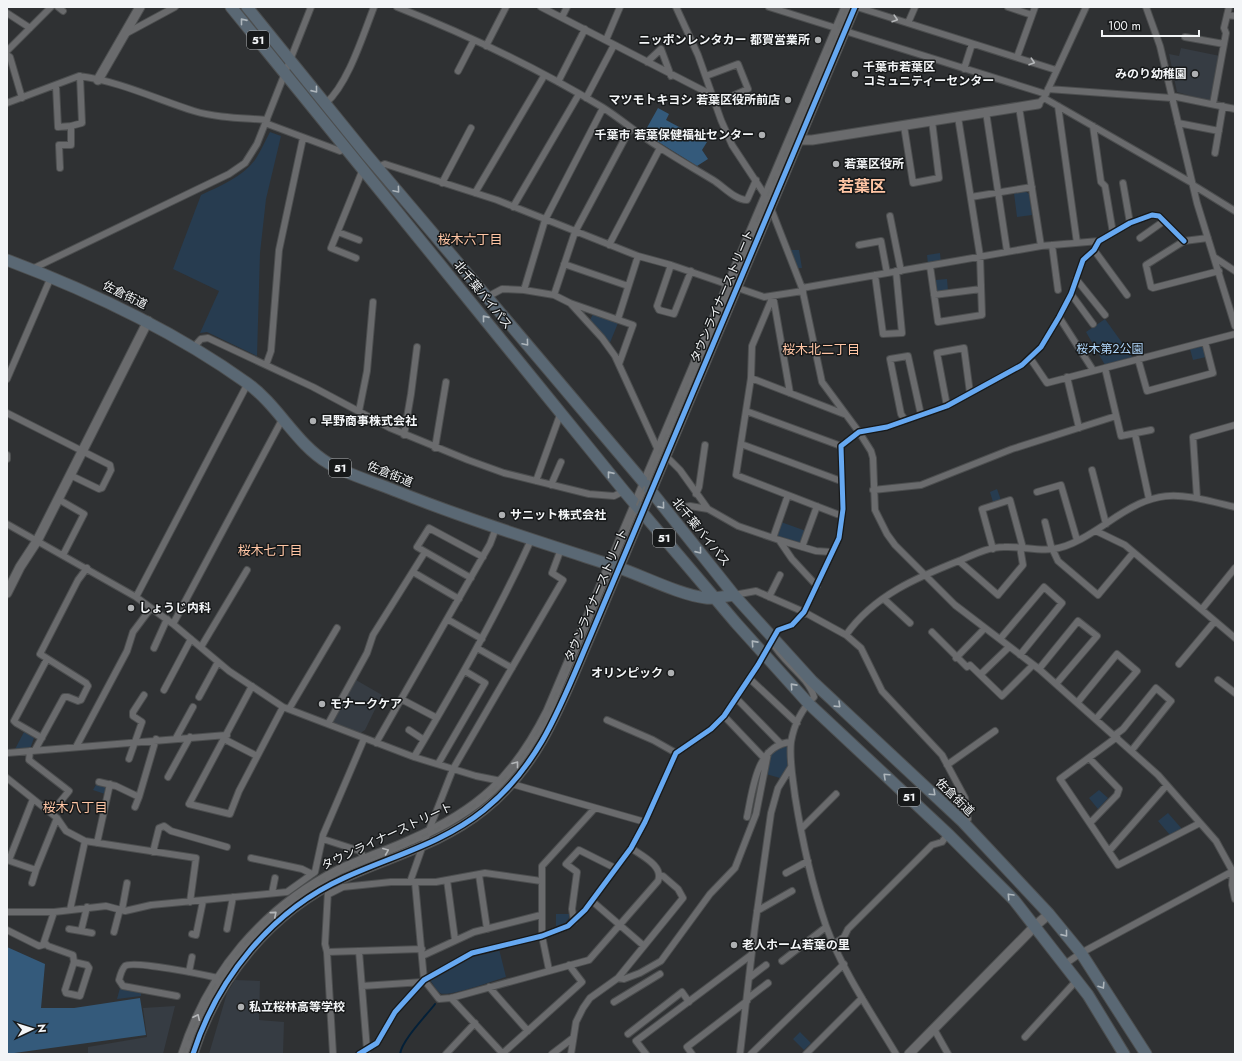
<svg xmlns="http://www.w3.org/2000/svg" width="1242" height="1061" viewBox="0 0 1242 1061" font-family="Jost,'Noto Sans JP',sans-serif">
	<rect width="100%" height="100%" fill="#2f3133"/>
	<!-- built -->
	<path fill="#363c43" d="M 1181,48 L 1220,56 L 1212,102 L 1177,92 L 1169,54 L 1179,56 Z
		M 356,680 L 382,695 L 365,730 L 359,734 L 331,722 Z
		M 235,980 L 260,981 L 259,1020 L 284,1022 L 283,1054 L 209,1054 L 227,993 Z
		M 175,1006 L 163,1054 L 88,1054 L 88,1047 L 147,1037 L 143,1008 Z"/>
	<!-- green -->
	<path fill="#273c50" d="M 270,132 L 281,136 L 266,199 L 260,253 L 257,356 L 207,332 L 200,333 L 219,291 L 173,269 L 201,195 C 220,186 242,177 255,160 C 261,151 265,141 270,132 Z
		M 1025,191 L 1029,194 L 1032,215 L 1017,217 L 1014,193 Z
		M 791,250 L 799,250 L 802,268 L 798,268 Z
		M 940,253 L 941,263 L 928,264 L 927,255 Z
		M 947,279 L 948,291 L 938,292 L 936,290 L 935,280 Z
		M 593,314 L 618,323 L 609,345 L 589,322 Z
		M 1105,319 L 1133,358 L 1105,365 L 1086,332 Z
		M 1202,345 L 1206,357 L 1193,360 L 1190,349 Z
		M 997,489 L 1001,500 L 993,502 L 990,492 Z
		M 781,522 L 806,531 L 801,544 L 778,537 L 777,534 Z
		M 24,732 L 34,738 L 30,749 L 14,751 Z
		M 781,744 L 789,744 L 788,766 L 780,778 L 766,774 L 770,754 Z
		M 97,783 L 105,785 L 105,794 L 93,790 Z
		M 1099,790 L 1108,798 L 1098,809 L 1089,798 Z
		M 1168,813 L 1182,829 L 1170,835 L 1158,821 Z
		M 556,914 L 569,914 L 569,918 L 564,925 L 556,927 Z
		M 499,949 L 506,977 C 495,980 448,998 440,993 C 436,990 433,984 430,980 L 471,956 Z
		M 120,988 L 141,992 L 141,996 L 117,999 Z
		M 800,1032 L 811,1043 L 804,1050 L 793,1039 Z"/>
	<!-- forest -->
	<path fill="#345a7b" d="M 658,108 L 669,114 L 666,120 L 707,142 L 702,150 L 708,159 L 697,166 L 644,133 Z
		M 7,947 L 45,964 L 41,1008 L 74,1008 L 140,998 L 146,1035 L 7,1054 Z"/>
	<g fill="none" stroke-linecap="round" stroke-linejoin="round">
		<!-- stream -->
		<path stroke="#042038" stroke-width="2" d="M 400,1054 C 402,1040 426,1016 435,1004"/>
		<!-- street-tunnel -->
		<path stroke="#434547" stroke-width="6" stroke-dasharray="6 3" stroke-linecap="butt" d="M 758,665 L 773,639"/>
		<defs>
			<path id="street" d="M 58,7 L 63,11
				M 397,7 C 468,35 537,68 602,107 C 621,119 639,135 659,147 C 677,159 695,169 713,180 C 723,186 735,200 747,200 L 748,198 L 756,180
				M 541,7 L 712,95
				M 676,7 L 698,55 L 721,120 L 732,145 L 767,198
				M 769,7 L 836,28
				M 857,7 L 1056,70
				M 1008,7 L 1032,15
				M 1146,7 L 1160,46 L 1197,203 L 1235,326
				M 7,13 L 30,28
				M 1227,15 L 1235,16
				M 562,17 L 567,7
				M 908,23 L 915,7
				M 845,31 L 1046,94
				M 125,34 L 175,7
				M 1185,37 L 1224,44 L 1226,33 L 1224,28 L 1229,7
				M 606,40 L 620,7
				M 486,46 L 506,7
				M 7,51 L 51,7
				M 7,55 L 10,57 L 22,98
				M 1017,57 L 1035,7
				M 647,62 L 661,49 L 671,76
				M 964,69 L 972,44
				M 458,71 L 474,40
				M 706,76 L 738,64 L 748,89 L 715,104
				M 558,82 L 585,29
				M 56,86 L 58,127 L 71,126
				M 1048,89 L 1172,98
				M 1172,96 L 1235,109
				M 586,98 L 614,45
				M 1044,98 L 1192,183
				M 7,103 L 79,76 C 119,81 156,99 194,111 C 217,118 243,118 267,120
				M 326,103 C 348,84 363,35 374,7
				M 1038,104 L 1044,98 L 1086,7
				M 1213,104 L 1224,44
				M 1058,106 L 1077,243
				M 1019,107 L 1041,246
				M 986,112 L 1007,251
				M 265,123 L 340,151 L 346,148
				M 1178,123 L 1219,131
				M 904,126 L 913,183 L 939,178 L 932,121
				M 1093,126 L 1101,182 L 1105,186 L 1113,233
				M 1215,153 L 1223,106
				M 378,167 L 385,164 L 497,200 L 638,256 L 671,265 L 764,297 L 803,291
				M 60,168 L 59,145 L 71,145 L 71,126 L 82,123 L 80,76
				M 442,183 L 471,128
				M 1123,183 L 1130,223
				M 1193,185 L 1235,211
				M 475,193 L 544,76
				M 971,197 L 1032,187
				M 770,206 L 802,288 L 822,382 L 859,432 L 871,451 L 873,458 L 875,510 L 887,534 L 895,545 L 955,605 L 1039,669 L 1158,775 L 1216,841 L 1233,872 L 1232,885 L 1235,899
				M 513,207 L 579,94
				M 890,216 L 901,271
				M 338,232 L 359,240
				M 1140,238 L 1164,221
				M 1208,238 L 1184,241 L 1146,265 L 1151,287 L 1153,288 L 1219,271
				M 609,245 L 660,148
				M 859,245 L 881,241 L 887,273
				M 1052,245 L 1058,290
				M 1094,250 L 1127,295
				M 1214,257 L 1235,271
				M 356,258 L 331,248 L 363,169
				M 564,264 L 628,286
				M 671,265 L 657,306 L 659,310 L 674,314 L 691,271
				M 930,266 L 938,322 L 982,315 L 980,256 L 958,117
				M 32,269 L 229,174 L 245,163 L 257,144 L 311,7
				M 875,275 L 883,334 L 902,333 L 896,271
				M 1076,279 L 1105,315
				M 802,288 L 1041,246 L 1099,241
				M 524,290 L 545,220 L 603,108
				M 1071,294 L 1093,324
				M 554,295 L 575,232 L 630,129
				M 934,295 L 981,289
				M 487,297 L 502,289 L 524,290 L 554,295 L 570,303 L 633,325 L 619,364
				M 571,304 L 602,338 L 615,356 L 658,450
				M 1059,317 L 1093,370
				M 618,319 L 638,256
				M 193,348 L 201,339 L 208,338 L 313,387 L 390,428 L 468,460 L 504,473 L 589,494 L 614,496 L 624,491
				M 1030,358 L 1047,383 L 1235,334
				M 1138,359 L 1147,391 L 1213,373 L 1205,342
				M 266,365 L 271,351 L 279,250 L 303,138
				M 1105,368 L 1121,436 L 1151,430
				M 1067,377 L 1079,428
				M 751,378 L 844,414
				M 7,379 L 51,277
				M 790,393 L 773,296 L 752,346 L 751,378 L 736,475 L 842,516
				M 947,406 L 937,353 L 964,348 L 970,393
				M 359,411 L 367,371 L 373,302
				M 746,411 L 841,446
				M 7,413 L 110,465 L 111,470 L 102,488 L 99,489 L 70,475
				M 905,420 L 901,414 L 890,359 L 908,356 L 921,415
				M 1135,434 L 1149,499
				M 404,435 L 411,394 L 417,347
				M 741,444 L 841,481
				M 435,448 L 446,382
				M 7,455 L 7,459
				M 666,456 L 680,470 L 708,509 L 738,526 L 779,540 L 792,559 L 817,586
				M 1092,470 L 1106,524
				M 536,481 L 561,412
				M 551,485 L 561,462
				M 873,490 L 921,485 L 1012,449 L 1116,416
				M 1037,492 L 1061,485 L 1077,540
				M 696,494 L 699,487 L 705,445
				M 1197,498 L 1193,437 L 1235,425
				M 58,499 L 84,514 L 63,555
				M 682,508 L 690,506 L 708,509
				M 1045,522 L 1051,546 L 1058,561 L 1098,595 L 1133,553
				M 7,524 L 136,597 L 173,624 L 229,671 L 283,707 L 414,757 L 476,776 L 501,781
				M 1096,531 L 1125,545 L 1215,621 L 1179,664
				M 773,538 L 788,495
				M 779,540 L 816,551 L 831,552
				M 802,547 L 817,506
				M 993,549 L 982,509 L 1010,500 L 1023,548
				M 959,561 L 998,595 L 1023,565 L 1020,547
				M 413,572 L 459,599
				M 471,578 L 417,547 L 429,528 L 483,557
				M 734,595 L 756,591 L 804,612 L 846,635 L 861,648 L 882,691 L 942,755 L 965,798 L 968,819 L 963,822
				M 136,597 L 248,383
				M 769,597 L 780,575
				M 884,599 L 910,623
				M 1202,609 L 1235,568
				M 447,619 L 482,639
				M 1215,621 L 1235,638
				M 173,624 L 283,418
				M 778,630 L 792,625 L 804,612 L 839,538 L 843,509 L 841,446 L 859,432 L 887,427 L 947,406 L 1022,365 L 1041,347 L 1059,317 L 1071,294 L 1083,260 L 1094,250 L 1099,241 L 1130,223 L 1152,215 L 1159,216 L 1184,241
				M 932,632 L 967,667 L 970,665 L 1002,696 L 1033,665
				M 846,635 C 874,595 918,577 961,560 C 975,554 989,547 1004,547 C 1020,546 1037,551 1053,549 C 1071,547 1092,533 1107,523 C 1160,486 1176,493 1235,507
				M 1000,639 L 1044,587 L 1062,603 L 1020,655
				M 772,642 C 782,662 809,677 814,697 C 801,710 794,724 791,742 C 789,760 793,779 795,796 C 802,840 812,885 826,926 C 842,970 872,1014 896,1054
				M 201,647 L 247,570
				M 154,648 L 167,619
				M 477,648 L 512,668
				M 956,658 L 985,628
				M 1039,669 L 1078,621 L 1097,636 L 1056,684
				M 981,674 L 1009,647
				M 750,679 L 797,723
				M 1218,680 L 1235,693
				M 252,686 L 189,804 L 230,814 L 239,791 L 283,707
				M 164,690 L 191,639
				M 199,697 L 218,662
				M 401,699 L 437,718
				M 737,699 L 780,743
				M 1077,703 L 1117,654 L 1137,671 L 1096,719
				M 289,709 L 337,628
				M 724,716 L 764,758
				M 607,720 L 653,740 L 676,753
				M 328,724 L 367,653 L 373,635 L 425,552
				M 409,730 L 424,740
				M 1115,735 L 1123,729 L 1156,688 L 1171,701 L 1132,750
				M 1117,737 L 1060,779 L 1118,865 L 1200,823
				M 42,738 L 16,723 L 14,721 L 47,659
				M 176,738 L 193,707
				M 224,739 L 257,756
				M 376,743 L 490,544 L 496,528
				M 76,747 L 127,651 L 133,632 L 151,608
				M 35,750 L 64,697 L 68,697 L 78,701 L 81,700 L 88,686 L 86,683 L 40,654 L 78,580 L 87,568
				M 30,751 L 29,760 L 69,791 L 51,813
				M 7,753 L 227,735
				M 414,757 C 456,686 497,615 531,540
				M 1089,758 L 1119,789 L 1117,795 L 1090,823
				M 129,759 L 142,722 L 133,716 L 133,712 L 144,695
				M 438,764 L 485,683 L 465,671
				M 947,765 L 995,731
				M 168,777 L 190,737
				M 7,778 L 57,818 L 66,831 L 85,841 L 196,858 L 190,902
				M 99,782 L 116,786 L 139,797 L 156,739
				M 512,784 L 645,822
				M 135,807 L 139,797
				M 747,817 C 753,789 756,745 791,742
				M 801,829 L 836,794
				M 323,839 L 360,851 L 365,859
				M 97,843 L 110,784
				M 1109,851 L 1166,786
				M 153,852 L 159,828 L 164,826 L 171,831 L 227,847
				M 251,858 L 302,869 L 312,874
				M 7,860 L 36,870 L 57,818
				M 9,860 L 33,799
				M 786,873 L 808,861
				M 479,875 L 487,929
				M 447,880 L 455,940
				M 410,882 L 422,848 L 453,769 L 563,580 L 552,573 L 561,549
				M 415,882 L 424,980 L 439,999 L 451,998 L 589,960 L 658,881 C 664,866 642,856 631,848
				M 32,883 L 36,870
				M 328,891 L 325,944 L 327,952 L 333,1054
				M 272,893 L 275,878
				M 329,894 L 343,887 L 391,882 L 436,882 L 485,873 L 541,881
				M 592,901 L 644,946
				M 87,907 L 81,931 L 92,933
				M 70,910 L 85,841
				M 122,910 L 127,883
				M 757,911 L 792,891
				M 7,912 L 54,912 L 106,906 L 125,911 L 151,905 L 287,892 L 315,872 L 323,835 L 364,739
				M 54,912 L 44,942 L 48,946 L 73,955 L 74,962 L 65,990 L 66,993 L 80,996 L 89,968 L 87,965 L 74,962
				M 574,921 L 572,909 L 577,872 L 566,864 L 579,850 L 615,868
				M 69,929 L 81,931
				M 227,929 L 233,897
				M 7,930 L 39,946 L 46,944
				M 114,932 L 120,909
				M 192,934 L 196,935 L 203,901
				M 834,944 L 844,937 L 848,929 L 932,845 L 942,842 L 948,834
				M 359,951 L 367,1050
				M 327,952 L 422,949
				M 422,956 L 474,932 L 541,915
				M 782,961 L 826,927
				M 1065,964 L 1081,953 L 1235,870
				M 549,970 L 542,936 L 542,866 L 595,808
				M 189,972 L 192,957
				M 618,978 L 683,898 L 678,889 L 663,876 L 661,876
				M 749,978 L 766,965
				M 362,986 L 423,982
				M 489,987 L 528,1031
				M 177,996 L 123,986 L 119,980 C 120,976 122,969 125,966 C 133,960 205,975 218,978
				M 451,998 L 503,1054
				M 747,999 L 768,983
				M 614,1002 L 660,974
				M 934,1029 L 948,1054
				M 628,1034 L 682,992 L 689,1002
				M 1025,1037 L 1077,980
				M 359,1054 L 377,1043 L 395,1012 L 424,980 L 472,953 L 542,936 L 568,926 L 585,910 L 631,848 L 645,822 L 676,753 L 711,729 L 724,716 L 758,665
				M 446,1054 L 475,1023
				M 502,1054 L 582,982 L 569,965
				M 552,1054 L 573,1038
				M 571,1054 L 576,1022 L 583,1008 L 590,998 L 618,978 L 624,979 L 640,973 L 661,961 L 710,894 L 735,868 L 756,814 L 768,753
				M 646,1054 L 636,1041 L 751,955
				M 692,1054 L 687,1047 L 747,1001
				M 740,1054 L 755,926 L 771,813 L 778,788 L 791,767
				M 751,1054 L 844,964
				M 806,1054 L 862,998"/>
			<path id="secondary" d="M 98,80 L 140,7
				M 798,140 L 812,140 L 1038,104
				M 7,593 L 20,567 L 37,541 L 148,321
				M 183,1054 C 209,973 263,909 339,870 C 362,859 388,851 411,840 C 479,811 515,777 548,711 L 846,7
				M 193,1054 C 217,979 271,911 344,878 C 392,856 442,844 484,810 C 541,764 562,702 590,637 L 855,7
				M 909,1054 L 1035,926 L 1049,914"/>
			<path id="highway" d="M 231,7 L 624,491 L 736,623 L 808,703 L 948,834 L 1014,900 L 1088,995 L 1124,1054
				M 247,7 L 366,154 L 651,491 L 734,595 L 812,681 L 963,822 L 1049,914 L 1081,953 L 1146,1054
				M 7,260 C 92,292 173,330 247,383 C 278,405 296,444 328,463 C 348,475 375,482 396,491 C 469,520 543,543 617,567 C 643,576 680,595 706,598 C 715,599 725,596 734,595"/>
		</defs>
		<!-- street casing -->
		<use href="#street" stroke="#4c4e4f" stroke-width="8"/>
		<!-- secondary casing -->
		<use href="#secondary" stroke="#4c4e4f" stroke-width="11"/>
		<!-- highway casing -->
		<use href="#highway" stroke="#4c4e4f" stroke-width="13"/>
		<!-- street -->
		<use href="#street" stroke="#6a6b6d" stroke-width="6"/>
		<!-- secondary -->
		<use href="#secondary" stroke="#6a6b6d" stroke-width="9"/>
		<!-- highway -->
		<use href="#highway" stroke="#5a6874" stroke-width="11"/>
		<!-- rail -->
		<path stroke="#686a6b" stroke-width="2" stroke-dasharray="7 7" stroke-linecap="butt" d="M 184,1054 C 209,975 265,905 341,871 C 397,845 445,834 492,791 C 538,750 557,689 582,635 L 847,7
			M 192,1054 C 218,970 280,904 360,870 C 395,855 433,845 464,823 C 513,789 540,749 563,696 L 854,7"/>
		<defs>
			<path id="cycleway" d="M 193,1054 C 217,979 271,911 344,878 C 392,856 442,844 484,810 C 541,764 562,702 590,637 L 855,7
				M 359,1054 L 377,1043 L 395,1012 L 424,980 L 472,953 L 542,936 L 568,926 L 585,910 L 631,848 L 645,822 L 676,753 L 711,729 L 724,716 L 758,665 L 778,630 L 792,625 L 804,612 L 839,538 L 843,509 L 841,446 L 859,432 L 887,427 L 947,406 L 1022,365 L 1041,347 L 1059,317 L 1071,294 L 1083,260 L 1094,250 L 1099,241 L 1130,223 L 1152,215 L 1159,216 L 1184,241"/>
		</defs>
		<!-- cycleway casing -->
		<use href="#cycleway" stroke="#17191a" stroke-width="8"/>
		<!-- cycleway -->
		<use href="#cycleway" stroke="#66a8f1" stroke-width="5"/>
	</g>
	<!-- one-way arrows -->
	<defs><path id="oneway-chevron" d="M-2-3.5L2.5 0L-2 3.5" fill="none" stroke-width="1.6" stroke-linecap="round" stroke-linejoin="round"/></defs>
	<g stroke="#b5b7b9">
		<use href="#oneway-chevron" transform="translate(895 19) rotate(17)"/>
		<use href="#oneway-chevron" transform="translate(1032 62) rotate(18)"/>
		<use href="#oneway-chevron" transform="translate(516 764) rotate(-52)"/>
		<use href="#oneway-chevron" transform="translate(386 851) rotate(-22)"/>
		<use href="#oneway-chevron" transform="translate(274 914) rotate(-40)"/>
		<use href="#oneway-chevron" transform="translate(197 1017) rotate(-65)"/>
	</g>
	<g stroke="#aeb6bc">
		<use href="#oneway-chevron" transform="translate(243 21) rotate(-129)"/>
		<use href="#oneway-chevron" transform="translate(315 90) rotate(51)"/>
		<use href="#oneway-chevron" transform="translate(397 190) rotate(50)"/>
		<use href="#oneway-chevron" transform="translate(485 318) rotate(-129)"/>
		<use href="#oneway-chevron" transform="translate(526 343) rotate(50)"/>
		<use href="#oneway-chevron" transform="translate(610 474) rotate(-129)"/>
		<use href="#oneway-chevron" transform="translate(662 506) rotate(51)"/>
		<use href="#oneway-chevron" transform="translate(699 551) rotate(51)"/>
		<use href="#oneway-chevron" transform="translate(754 643) rotate(-132)"/>
		<use href="#oneway-chevron" transform="translate(793 686) rotate(-132)"/>
		<use href="#oneway-chevron" transform="translate(838 705) rotate(44)"/>
		<use href="#oneway-chevron" transform="translate(886 776) rotate(-137)"/>
		<use href="#oneway-chevron" transform="translate(933 793) rotate(43)"/>
		<use href="#oneway-chevron" transform="translate(1010 896) rotate(-133)"/>
		<use href="#oneway-chevron" transform="translate(1065 934) rotate(51)"/>
		<use href="#oneway-chevron" transform="translate(1102 986) rotate(57)"/>
	</g>
	<!-- markers -->
	<g fill="#aeb0b2" stroke="#17191a" stroke-width="1.5">
		<circle cx="818" cy="40" r="4"/>
		<circle cx="855" cy="74" r="4"/>
		<circle cx="1195" cy="74" r="4"/>
		<circle cx="788" cy="100" r="4"/>
		<circle cx="762" cy="135" r="4"/>
		<circle cx="836" cy="164" r="4"/>
		<circle cx="313" cy="421" r="4"/>
		<circle cx="502" cy="515" r="4"/>
		<circle cx="131" cy="608" r="4"/>
		<circle cx="671" cy="673" r="4"/>
		<circle cx="322" cy="704" r="4"/>
		<circle cx="734" cy="945" r="4"/>
		<circle cx="241" cy="1007" r="4"/>
	</g>
	<g text-anchor="middle" stroke-width="3" stroke-linejoin="round" paint-order="stroke">
		<!-- shield labels -->
		<g fill="#17191a" stroke="#b1b3b5" stroke-width="1">
			<rect x="247" y="31" width="22" height="18" rx="3"/>
			<rect x="329" y="459" width="22" height="18" rx="3"/>
			<rect x="653" y="529" width="22" height="18" rx="3"/>
			<rect x="898" y="788" width="22" height="18" rx="3"/>
		</g>
		<g font-size="11" font-weight="bold" fill="#f3f5f7">
			<text x="258" y="44">51</text>
			<text x="340" y="472">51</text>
			<text x="664" y="542">51</text>
			<text x="909" y="801">51</text>
		</g>
		<!-- poi labels -->
		<g font-size="12" font-weight="bold" fill="#f3f5f7" stroke="#17191a" text-anchor="start">
			<text x="810" y="44" text-anchor="end">ニッポンレンタカー 都賀営業所</text>
			<text x="863" y="71">千葉市若葉区<tspan x="863" dy="14">コミュニティーセンター</tspan></text>
			<text x="1187" y="78" text-anchor="end">みのり幼稚園</text>
			<text x="780" y="104" text-anchor="end">マツモトキヨシ 若葉区役所前店</text>
			<text x="754" y="139" text-anchor="end">千葉市 若葉保健福祉センター</text>
			<text x="844" y="168">若葉区役所</text>
			<text x="321" y="425">早野商事株式会社</text>
			<text x="510" y="519">サニット株式会社</text>
			<text x="139" y="612">しょうじ内科</text>
			<text x="663" y="677" text-anchor="end">オリンピック</text>
			<text x="330" y="708">モナークケア</text>
			<text x="742" y="949">老人ホーム若葉の里</text>
			<text x="249" y="1011">私立桜林高等学校</text>
		</g>
		<!-- street labels -->
		<g font-size="12" fill="#f3f5f7" stroke="#17191a">
			<text transform="translate(125 295) rotate(26)" y="4">佐倉街道</text>
			<text transform="translate(483 295) rotate(51)" y="4">北千葉バイパス</text>
			<text transform="translate(722 296) rotate(-67)" y="4">タウンライナーストリート</text>
			<text transform="translate(390 474) rotate(22)" y="4">佐倉街道</text>
			<text transform="translate(701 532) rotate(51)" y="4">北千葉バイパス</text>
			<text transform="translate(596 595) rotate(-67)" y="4">タウンライナーストリート</text>
			<text transform="translate(955 797) rotate(44)" y="4">佐倉街道</text>
			<text transform="translate(387 836) rotate(-25)" y="4">タウンライナーストリート</text>
		</g>
		<!-- park labels -->
		<g font-size="12" fill="#b1d8fd" stroke="#17191a">
			<text x="1110" y="353">桜木第2公園</text>
		</g>
		<!-- neighbourhood labels -->
		<g font-size="13" fill="#ffc5a4" stroke="#17191a">
			<text x="470" y="244">桜木六丁目</text>
			<text x="821" y="354">桜木北二丁目</text>
			<text x="270" y="555">桜木七丁目</text>
			<text x="75" y="812">桜木八丁目</text>
		</g>
		<!-- district labels -->
		<g font-size="16" font-weight="bold" fill="#ffc5a4" stroke="#17191a">
			<text x="862" y="192">若葉区</text>
		</g>
	</g>
	<!-- border -->
	<rect width="1242" height="1061" fill="none" stroke="#f3f5f7" stroke-width="16"/>
	<!-- north arrow -->
	<g transform="translate(32 1029) rotate(86)" stroke="#17191a" stroke-width="3" paint-order="stroke">
	<path d="M0-3L7 15L0 10L-7 15Z" fill="#f3f5f7"/>
	<text y="-6" font-size="11" font-weight="bold" text-anchor="middle" fill="#f3f5f7">N</text>
	</g>
	<!-- scale -->
	<path d="M1102 30v6h97v-6" fill="none" stroke="#f3f5f7" stroke-width="2"/>
	<text x="1108" y="30" font-size="12" fill="#f3f5f7" stroke="#17191a" stroke-width="3" paint-order="stroke">100 m</text>
</svg>
